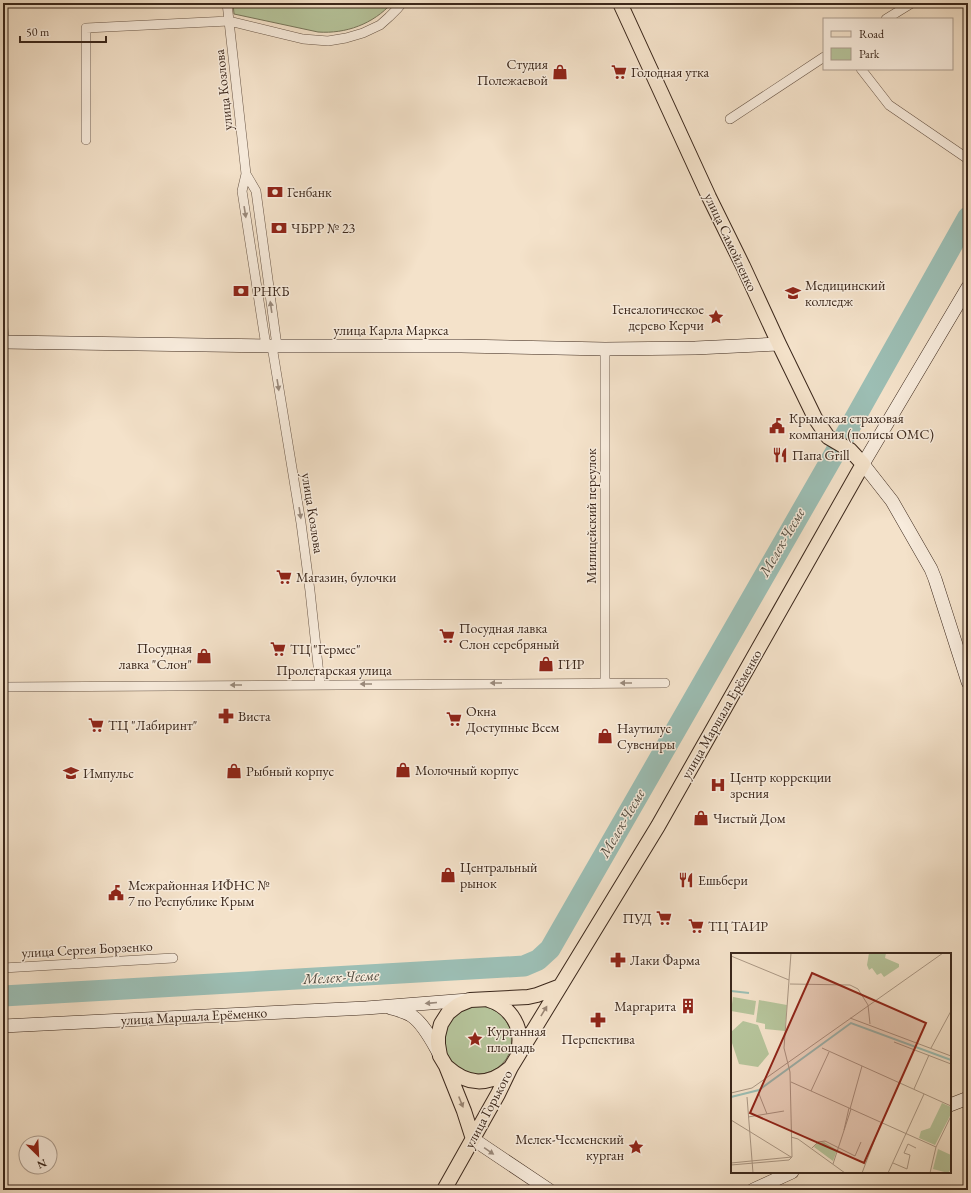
<svg xmlns="http://www.w3.org/2000/svg" width="971" height="1193" viewBox="0 0 971 1193" font-family="'EB Garamond',serif">
	<rect width="100%" height="100%" fill="#f4e2ca"/>
	<filter id="stains"><feTurbulence type="fractalNoise" baseFrequency=".005" numOctaves="4"/><feColorMatrix values="0 0 0 0 .2 0 0 0 0 .09 0 0 0 0 .02 0 0 0 .5 -.17"/></filter>
	<radialGradient id="worn" r=".72"><stop offset=".6" stop-color="#630" stop-opacity="0"/><stop offset="1" stop-color="#630" stop-opacity=".3"/></radialGradient>
	<!-- green -->
	<path fill="#b6c49b" stroke="#78765b" d="M 233,3 L 392,3 C 373,24 346,34 318,32 L 234,14 Z
		M444 1040a34 34 0 1 1 68 0a34 34 0 1 1-68 0Z"/>
	<g fill="none" stroke-linecap="round" stroke-linejoin="round">
		<!-- river -->
		<path stroke="#9cbeb4" stroke-width="21" d="M 3,996 L 524,966 L 538,960 L 550,949 L 855,418 L 968,217"/>
		<defs>
			<path id="minor" d="M 227,3 L 246,174 L 242,191 L 266,346
				M 886,19 L 912,3
				M 861,69 L 889,105 L 968,159
				M 730,119 L 824,57
				M 86,140 L 86,28 L 229,21 L 303,39 L 328,41 L 346,38 L 363,33 L 380,25 L 389,17 L 398,8 L 402,3
				M 246,174 L 256,191 L 277,346
				M 3,327 L 4,342
				M 272,346 L 301,523 L 310,591 L 320,684
				M 605,683 L 605,349
				M 3,687 L 665,683
				M 3,968 L 173,958"/>
			<path id="secondary" d="M 968,287 L 863,464 L 892,501 L 931,569 L 935,579 L 968,682
				M 3,342 L 272,346 L 461,346 L 605,349 L 695,348 L 779,344
				M 391,1008 C 398,1010 406,1012 412,1016 C 424,1024 433,1043 440,1055
				M 3,1026 L 366,1008 L 468,1000
				M 950,1105 L 968,1098
				M 473,1139 L 549,1190
				M 753,1190 L 792,1172"/>
			<path id="primary" d="M 489,1000 C 511,1007 524,1028 518,1051
				M 447,1067 C 467,1085 488,1087 510,1068
				M 473,1139 L 464,1111 L 446,1066 L 440,1056 L 438,1044 L 438,1036 L 441,1024 L 448,1013 L 458,1005 L 470,1000 L 528,997 L 537,995 L 558,987
				M 444,1190 L 498,1094 L 511,1067 L 658,826 L 863,464 L 850,450 L 828,437 L 815,418 L 779,344 L 743,266 L 709,197 L 620,3"/>
		</defs>
		<!-- minor casing -->
		<use href="#minor" stroke="#695647" stroke-width="10"/>
		<!-- secondary casing -->
		<use href="#secondary" stroke="#3b271b" stroke-width="14"/>
		<!-- primary casing -->
		<use href="#primary" stroke="#3b271b" stroke-width="16"/>
		<!-- minor -->
		<use href="#minor" stroke="#f8ecdd" stroke-width="9"/>
		<!-- secondary -->
		<use href="#secondary" stroke="#f8ecdd" stroke-width="13"/>
		<!-- primary -->
		<use href="#primary" stroke="#f4e2ca" stroke-width="14"/>
	</g>
	<!-- one-way arrows -->
	<defs><path id="oneway-solid" d="M-6-.8H1V-3.2L6.5 0L1 3.2V.8H-6Z"/></defs>
	<g fill="#9a8a7c">
		<use href="#oneway-solid" transform="translate(245 212) rotate(81)"/>
		<use href="#oneway-solid" transform="translate(271 307) rotate(-98)"/>
		<use href="#oneway-solid" transform="translate(278 385) rotate(81)"/>
		<use href="#oneway-solid" transform="translate(300 513) rotate(81)"/>
		<use href="#oneway-solid" transform="translate(496 683) rotate(180)"/>
		<use href="#oneway-solid" transform="translate(626 683) rotate(-180)"/>
		<use href="#oneway-solid" transform="translate(366 684) rotate(180)"/>
		<use href="#oneway-solid" transform="translate(236 685) rotate(180)"/>
		<use href="#oneway-solid" transform="translate(431 1003) rotate(175)"/>
		<use href="#oneway-solid" transform="translate(489 1151) rotate(35)"/>
	</g>
	<g fill="#988472">
		<use href="#oneway-solid" transform="translate(544 1011) rotate(-59)"/>
		<use href="#oneway-solid" transform="translate(461 1102) rotate(68)"/>
	</g>
	<!-- icons -->
	<defs>
		<symbol id="shop-bare" viewBox="-9 -9 18 18"><path d="M-5-2.5h2.3a2.7 3.5 0 0 1 5.4 0H5L5.5 6h-11ZM-1.5-2.5h3a1.5 2.3 0 0 0-3 0Z" fill="#8f2418" stroke="#f8ecdd" stroke-width="2.5" paint-order="stroke"/></symbol>
		<symbol id="supermarket-bare" viewBox="-9 -9 18 18"><path d="M-6-5.5h2.5l.6 2H6L4.5 2H-2.5L-4.4-4H-6ZM-1.5 3.2a1.3 1.3 0 1 0 .1 0ZM3 3.2a1.3 1.3 0 1 0 .1 0Z" fill="#8f2418" stroke="#f8ecdd" stroke-width="2.5" paint-order="stroke"/></symbol>
		<symbol id="bank-bare" viewBox="-9 -9 18 18"><path d="M-6-4H6V4H-6ZM0-2.3a2.3 2.3 0 1 0 0 4.6a2.3 2.3 0 1 0 0-4.6Z" fill="#8f2418" stroke="#f8ecdd" stroke-width="2.5" paint-order="stroke"/></symbol>
		<symbol id="university-bare" viewBox="-9 -9 18 18"><path d="M0-5L7-2L0 1L-7-2ZM-4 1L0 2.5L4 1V4Q0 6-4 4Z" fill="#8f2418" stroke="#f8ecdd" stroke-width="2.5" paint-order="stroke"/></symbol>
		<symbol id="sight-bare" viewBox="-9 -9 18 18"><path d="M0-6L1.8-2.2L6-1.7L2.9 1.2L3.7 5.4L0 3.3L-3.7 5.4L-2.9 1.2L-6-1.7L-1.8-2.2Z" fill="#8f2418" stroke="#f8ecdd" stroke-width="2.5" paint-order="stroke"/></symbol>
		<symbol id="civic-bare" viewBox="-9 -9 18 18"><path d="M-.6-6.5H3V-4.5H.6V-3L4-1V1h2V6H-6V1h2V-1L-.6-3ZM-1.2 2.5V6h2.4V2.5Z" fill="#8f2418" stroke="#f8ecdd" stroke-width="2.5" paint-order="stroke"/></symbol>
		<symbol id="restaurant-bare" viewBox="-9 -9 18 18"><path d="M-5-6h1v4h1v-4h1v4h1v-4h1v5L-1.5 .5V6h-2V.5L-5-1ZM5-6V6H3V1.5H1.5Q1.5-4 5-6Z" fill="#8f2418" stroke="#f8ecdd" stroke-width="2.5" paint-order="stroke"/></symbol>
		<symbol id="pharmacy-bare" viewBox="-9 -9 18 18"><path d="M-2-6h4v4h4v4h-4v4h-4v-4h-4v-4h4Z" fill="#8f2418" stroke="#f8ecdd" stroke-width="2.5" paint-order="stroke"/></symbol>
		<symbol id="school-bare" viewBox="-9 -9 18 18"><path d="M0-5L7-2L0 1L-7-2ZM-4 1L0 2.5L4 1V4Q0 6-4 4Z" fill="#8f2418" stroke="#f8ecdd" stroke-width="2.5" paint-order="stroke"/></symbol>
		<symbol id="hospital-bare" viewBox="-9 -9 18 18"><path d="M-5-5h3v3.5h4V-5h3V5h-3V1.5h-4V5h-3Z" fill="#8f2418" stroke="#f8ecdd" stroke-width="2.5" paint-order="stroke"/></symbol>
		<symbol id="building-bare" viewBox="-9 -9 18 18"><path d="M-4-6H4V6H1V3H-1V6H-4ZM-2.5-4.3h1.7v1.8h-1.7ZM.8-4.3h1.7v1.8H.8ZM-2.5-1h1.7V.8h-1.7ZM.8-1h1.7V.8H.8Z" fill="#8f2418" stroke="#f8ecdd" stroke-width="2.5" paint-order="stroke"/></symbol>
	</defs>
	<g fill-rule="evenodd">
		<use href="#shop-bare" x="549" y="61" width="22" height="22"/>
		<use href="#supermarket-bare" x="608" y="61" width="22" height="22"/>
		<use href="#bank-bare" x="264" y="181" width="22" height="22"/>
		<use href="#bank-bare" x="268" y="217" width="22" height="22"/>
		<use href="#bank-bare" x="230" y="280" width="22" height="22"/>
		<use href="#university-bare" x="782" y="282" width="22" height="22"/>
		<use href="#sight-bare" x="705" y="306" width="22" height="22"/>
		<use href="#civic-bare" x="766" y="415" width="22" height="22"/>
		<use href="#restaurant-bare" x="769" y="444" width="22" height="22"/>
		<use href="#supermarket-bare" x="273" y="566" width="22" height="22"/>
		<use href="#supermarket-bare" x="436" y="625" width="22" height="22"/>
		<use href="#supermarket-bare" x="267" y="638" width="22" height="22"/>
		<use href="#shop-bare" x="193" y="645" width="22" height="22"/>
		<use href="#shop-bare" x="535" y="653" width="22" height="22"/>
		<use href="#pharmacy-bare" x="215" y="705" width="22" height="22"/>
		<use href="#supermarket-bare" x="443" y="708" width="22" height="22"/>
		<use href="#supermarket-bare" x="85" y="714" width="22" height="22"/>
		<use href="#shop-bare" x="594" y="725" width="22" height="22"/>
		<use href="#shop-bare" x="392" y="759" width="22" height="22"/>
		<use href="#shop-bare" x="223" y="760" width="22" height="22"/>
		<use href="#school-bare" x="60" y="762" width="22" height="22"/>
		<use href="#hospital-bare" x="707" y="774" width="22" height="22"/>
		<use href="#shop-bare" x="690" y="807" width="22" height="22"/>
		<use href="#shop-bare" x="437" y="864" width="22" height="22"/>
		<use href="#restaurant-bare" x="675" y="869" width="22" height="22"/>
		<use href="#civic-bare" x="105" y="882" width="22" height="22"/>
		<use href="#supermarket-bare" x="653" y="907" width="22" height="22"/>
		<use href="#supermarket-bare" x="685" y="915" width="22" height="22"/>
		<use href="#pharmacy-bare" x="607" y="949" width="22" height="22"/>
		<use href="#building-bare" x="677" y="995" width="22" height="22"/>
		<use href="#pharmacy-bare" x="587" y="1009" width="22" height="22"/>
		<use href="#sight-bare" x="464" y="1028" width="22" height="22"/>
		<use href="#sight-bare" x="625" y="1136" width="22" height="22"/>
	</g>
	<g text-anchor="middle" stroke-width="3" stroke-linejoin="round" paint-order="stroke">
		<!-- poi labels -->
		<g font-size="14" fill="#3b271b" stroke="#f8ecdd" text-anchor="start">
			<text x="548" y="69" text-anchor="end">Студия<tspan x="548" dy="16">Полежаевой</tspan></text>
			<text x="631" y="77">Голодная утка</text>
			<text x="287" y="197">Генбанк</text>
			<text x="291" y="233">ЧБРР № 23</text>
			<text x="805" y="290">Медицинский<tspan x="805" dy="16">колледж</tspan></text>
			<text x="253" y="296">РНКБ</text>
			<text x="704" y="314" text-anchor="end">Генеалогическое<tspan x="704" dy="16">дерево Керчи</tspan></text>
			<text x="789" y="423">Крымская страховая<tspan x="789" dy="16">компания (полисы ОМС)</tspan></text>
			<text x="792" y="460">Папа Grill</text>
			<text x="296" y="582">Магазин, булочки</text>
			<text x="459" y="633">Посудная лавка<tspan x="459" dy="16">Слон серебряный</tspan></text>
			<text x="192" y="653" text-anchor="end">Посудная<tspan x="192" dy="16">лавка "Слон"</tspan></text>
			<text x="290" y="654">ТЦ "Гермес"</text>
			<text x="558" y="669">ГИР</text>
			<text x="466" y="716">Окна<tspan x="466" dy="16">Доступные Всем</tspan></text>
			<text x="238" y="721">Виста</text>
			<text x="108" y="730">ТЦ "Лабиринт"</text>
			<text x="617" y="733">Наутилус<tspan x="617" dy="16">Сувениры</tspan></text>
			<text x="415" y="775">Молочный корпус</text>
			<text x="246" y="776">Рыбный корпус</text>
			<text x="83" y="778">Импульс</text>
			<text x="730" y="782">Центр коррекции<tspan x="730" dy="16">зрения</tspan></text>
			<text x="713" y="823">Чистый Дом</text>
			<text x="460" y="872">Центральный<tspan x="460" dy="16">рынок</tspan></text>
			<text x="698" y="885">Ешьбери</text>
			<text x="128" y="890">Межрайонная ИФНС №<tspan x="128" dy="16">7 по Республике Крым</tspan></text>
			<text x="652" y="923" text-anchor="end">ПУД</text>
			<text x="708" y="931">ТЦ ТАИР</text>
			<text x="630" y="965">Лаки Фарма</text>
			<text x="676" y="1011" text-anchor="end">Маргарита</text>
			<text x="487" y="1036">Курганная<tspan x="487" dy="16">площадь</tspan></text>
			<text x="598" y="1044" text-anchor="middle">Перспектива</text>
			<text x="624" y="1144" text-anchor="end">Мелек-Чесменский<tspan x="624" dy="16">курган</tspan></text>
		</g>
		<!-- street labels -->
		<g font-size="14" fill="#3b271b" stroke="#f8ecdd">
			<text transform="translate(223 90) rotate(-96)" y="5">улица Козлова</text>
			<text transform="translate(731 242) rotate(65)" y="5">улица Самойленко</text>
			<text x="391" y="335">улица Карла Маркса</text>
			<text transform="translate(313 513) rotate(81)" y="5">улица Козлова</text>
			<text transform="translate(591 516) rotate(-90)" y="5">Милицейский переулок</text>
			<text x="334" y="675">Пролетарская улица</text>
			<text transform="translate(721 714) rotate(-60)" y="5">улица Маршала Ерёменко</text>
			<text transform="translate(87 949) rotate(-3)" y="5">улица Сергея Борзенко</text>
			<text transform="translate(194 1016) rotate(-3)" y="5">улица Маршала Ерёменко</text>
			<text transform="translate(488 1109) rotate(-62)" y="5">улица Горького</text>
		</g>
		<!-- water labels -->
		<g font-size="15" font-style="italic" fill="#534d41" stroke="#f8ecdd">
			<text transform="translate(782 542) rotate(-60)" y="5">Мелек-Чесме</text>
			<text transform="translate(622 823) rotate(-60)" y="5">Мелек-Чесме</text>
			<text transform="translate(341 977) rotate(-3)" y="5">Мелек-Чесме</text>
		</g>
	</g>
	<!-- overview -->
	<g transform="translate(731 953)">
		<rect width="220" height="220" fill="#f4e2ca"/>
		<path d="M 138,0 L 155,0 L 154,5 L 168,11 L 168,14 L 153,24 L 150,20 L 146,22 L 141,15 L 138,17 L 136,12 ZM 2,44 L 25,48 L 23,62 L 0,58 ZM 28,47 L 56,52 L 54,78 L 34,76 L 34,71 L 25,69 ZM 12,68 L 27,72 L 38,101 L 27,114 L 8,111 L 0,87 L 0,79 ZM 211,150 L 220,154 L 220,161 L 204,192 L 188,185 L 190,178 L 199,175 ZM 93,189 L 106,197 L 102,208 L 83,194 L 86,190 ZM 207,196 L 220,202 L 220,216 L 217,220 L 202,216 Z" fill="#b6c49b"/>
		<path fill="none" stroke="#9cbeb4" stroke-width="2" d="M 0,38 L 18,40M 0,144 L 28,137 L 120,70 L 220,107"/>
		<path fill="none" stroke="#aa9784" stroke-width="1" d="M 60,0 L 53,95 L 59,119 L 61,204M 0,3 L 58,27M 59,31 L 119,32 L 127,36 L 137,52M 137,52 L 139,71M 119,65 L 220,103M 163,89 L 220,111M 91,95 L 220,153M 200,95 L 220,58M 60,129 L 205,194M 183,136 L 198,102M 80,138 L 98,99M 0,140 L 21,135 L 212,0M 28,141 L 36,161M 16,144 L 22,220M 119,156 L 131,113M 17,164 L 53,158M 0,167 L 60,204M 113,177 L 118,155M 60,184 L 67,186 L 114,220M 81,195 L 87,189 L 94,188 L 124,203 L 130,189M 0,210 L 61,204M 162,210 L 176,216 L 179,202 L 173,200 L 177,191 L 185,195M 102,211 L 120,156M 0,212 L 58,207 L 61,204M 131,220 L 150,170M 157,220 L 193,141M 199,220 L 205,194 L 220,163"/>
		<path fill="#8f2418" fill-opacity="0.15" stroke="#8f2418" stroke-width="2" d="M 81,20 L 195,70 L 133,210 L 19,160 Z"/>
		<rect width="220" height="220" fill="none" stroke="#3b271b" stroke-width="2"/>
	</g>
	<!-- margin -->
	<rect width="971" height="1193" fill="none" stroke="#f4e2ca" stroke-width="16"/>
	<rect x="4" y="4" width="963" height="1185" fill="none" stroke="#3b271b" stroke-width="2"/>
	<rect x="8" y="8" width="955" height="1177" fill="none" stroke="#3b271b"/>
	<!-- legend -->
	<rect x="823" y="18" width="130" height="52" fill="#f8ecdd" stroke="#ac9d8f"/>
	<rect x="831" y="31" width="20" height="6" fill="#f4e2ca" stroke="#ac9d8f"/>
	<text x="859" y="38" font-size="12" fill="#3b271b">Road</text>
	<rect x="831" y="48" width="20" height="12" fill="#b6c49b" stroke="#ac9d8f"/>
	<text x="859" y="58" font-size="12" fill="#3b271b">Park</text>
	<!-- north arrow -->
	<g transform="translate(38 1155) rotate(156)"><circle r="19" fill="#f8ecdd" stroke="#ac9d8f"/>
	<path d="M0-3L7 15L0 10L-7 15Z" fill="#8f2418"/>
	<text y="-6" font-size="11" font-weight="bold" text-anchor="middle" fill="#3b271b">N</text>
	</g>
	<!-- scale -->
	<path d="M20 36v6h86v-6" fill="none" stroke="#3b271b" stroke-width="2"/>
	<text x="26" y="36" font-size="12" fill="#3b271b" stroke="#f8ecdd" stroke-width="3" paint-order="stroke">50 m</text>
	<rect width="100%" height="100%" filter="url(#stains)"/>
	<rect width="100%" height="100%" fill="url(#worn)"/>
</svg>
